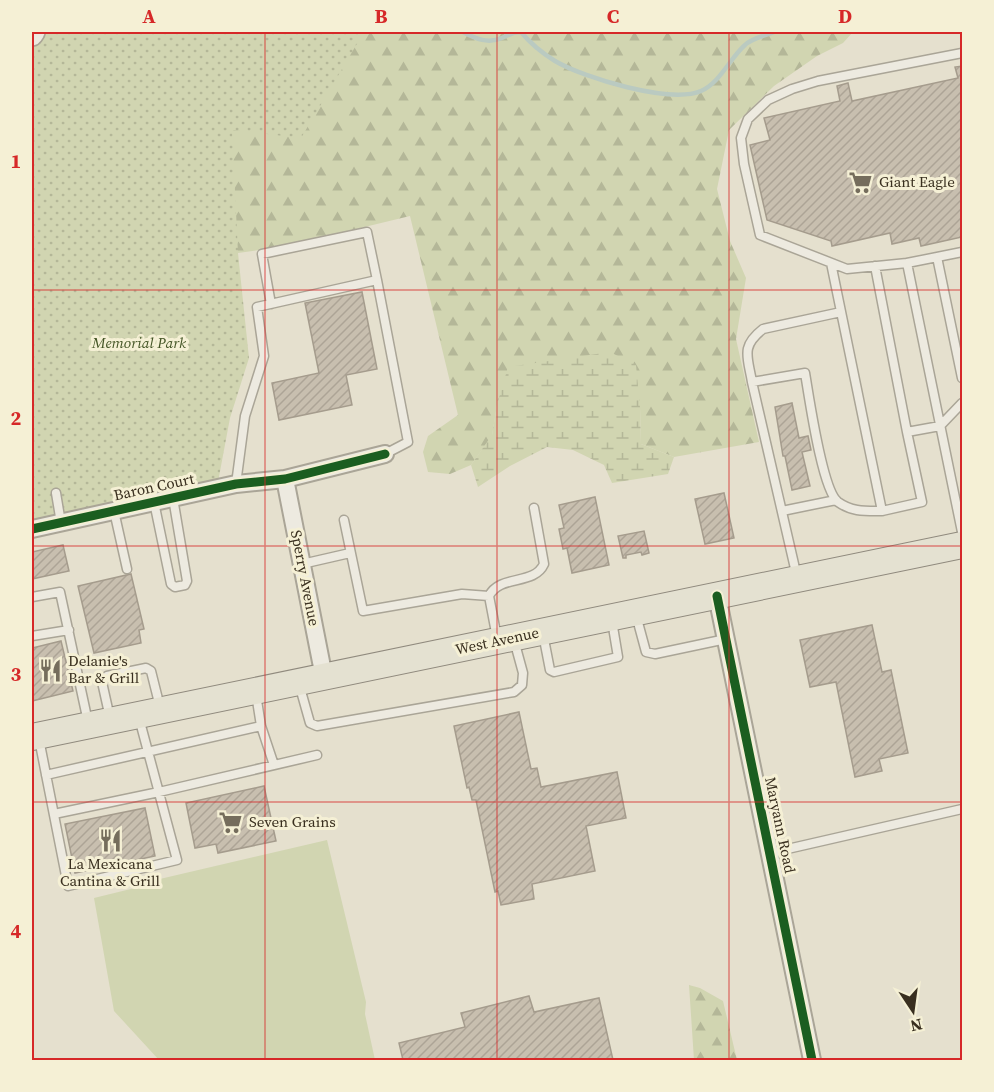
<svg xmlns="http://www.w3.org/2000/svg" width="994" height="1092" viewBox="0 0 994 1092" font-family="'Source Serif 4',serif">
	<defs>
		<pattern id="forest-firs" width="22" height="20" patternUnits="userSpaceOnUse" patternTransform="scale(1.5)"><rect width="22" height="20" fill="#d1d5b1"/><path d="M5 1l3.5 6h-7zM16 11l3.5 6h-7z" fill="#b4b798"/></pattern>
		<pattern id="wetland-marsh" width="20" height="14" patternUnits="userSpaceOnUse" patternTransform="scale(1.5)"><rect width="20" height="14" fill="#d1d5b1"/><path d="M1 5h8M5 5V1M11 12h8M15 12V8" fill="none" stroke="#b4b798"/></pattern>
		<pattern id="park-dots" width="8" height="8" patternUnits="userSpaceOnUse" patternTransform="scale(1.5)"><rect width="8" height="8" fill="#d1d5b1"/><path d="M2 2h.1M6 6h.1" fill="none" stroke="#b4b798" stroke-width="1.8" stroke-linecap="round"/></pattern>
		<pattern id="building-hatch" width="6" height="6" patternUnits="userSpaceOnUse" patternTransform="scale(1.5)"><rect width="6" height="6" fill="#c8bfaf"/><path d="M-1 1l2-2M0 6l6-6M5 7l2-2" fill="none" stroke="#ada496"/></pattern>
	</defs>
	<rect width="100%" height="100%" fill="#e5e0ce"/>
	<!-- grass -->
	<path fill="#d1d5b1" d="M 327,840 L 366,1002 L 365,1014 L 375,1060 L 159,1060 L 114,1011 L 94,898 L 147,885 L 147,882 Z"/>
	<!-- forest -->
	<path fill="url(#forest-firs)" d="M 354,32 L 853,32 L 843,43 L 817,56 L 774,86 L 729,130 L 717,189 L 730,241 L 746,278 L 736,339 L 759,442 L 674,457 L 641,444 L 640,408 L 497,405 L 492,436 L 471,465 L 450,474 L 428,472 L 423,452 L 428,436 L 458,415 L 410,216 L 286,246 L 238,253 L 148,146 Z
		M 689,985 L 700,988 L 723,1001 L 737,1060 L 694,1060 Z"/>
	<!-- wetland -->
	<path fill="url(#wetland-marsh)" d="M 610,352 L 636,365 L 640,408 L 641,444 L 674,457 L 668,474 L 612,483 L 604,465 L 573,450 L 547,447 L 510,466 L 478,487 L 471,465 L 492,435 L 497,405 L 508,367 Z"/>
	<!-- park -->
	<path fill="url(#park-dots)" d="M 44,32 L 364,32 L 301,138 L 232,130 L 238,253 L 249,358 L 230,418 L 218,482 L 32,523 L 32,48 Z"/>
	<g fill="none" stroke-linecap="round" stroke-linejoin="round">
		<!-- stream -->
		<path stroke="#bacac1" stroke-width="4.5" d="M 463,32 C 476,39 488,44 502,38 C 509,35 512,32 521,32 C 531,44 542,53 555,61 C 584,78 670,104 701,91 C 720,83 730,58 745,45 C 752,38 765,36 774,32"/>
	</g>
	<!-- building -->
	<path fill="url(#building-hatch)" stroke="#a59c8d" stroke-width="1.5" d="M 962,66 L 962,237 L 921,246 L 919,238 L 892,244 L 890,233 L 832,246 L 831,241 L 767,220 L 750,145 L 770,140 L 764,118 L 840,101 L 837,86 L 848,83 L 852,101 L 958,78 L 955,67 Z
		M 362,292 L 377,369 L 346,375 L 352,405 L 279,420 L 272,383 L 319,373 L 305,303 Z
		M 792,403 L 799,438 L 808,436 L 811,450 L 802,452 L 810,486 L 792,490 L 785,456 L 783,456 L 775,407 Z
		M 724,493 L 734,538 L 705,544 L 695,499 Z
		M 595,497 L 609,565 L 572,573 L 567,548 L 563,549 L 559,529 L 564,528 L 559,505 Z
		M 644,531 L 649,553 L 642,555 L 641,552 L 626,555 L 626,558 L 623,558 L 618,536 Z
		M 63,545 L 69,571 L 32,579 L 32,552 Z
		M 131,574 L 144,629 L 139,630 L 141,643 L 94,653 L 78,586 Z
		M 872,625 L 882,672 L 891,670 L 908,753 L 879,759 L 882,771 L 855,777 L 836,682 L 810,687 L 800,640 Z
		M 61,641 L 73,691 L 32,701 L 32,648 Z
		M 519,712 L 531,769 L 537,768 L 541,787 L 617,772 L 626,818 L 586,826 L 595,871 L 532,884 L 534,899 L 501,905 L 498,891 L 495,892 L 476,800 L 472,800 L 469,787 L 467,788 L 454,726 Z
		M 264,786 L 276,841 L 218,853 L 216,844 L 195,848 L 186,803 Z
		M 145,808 L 155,856 L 75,873 L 65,824 Z
		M 529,996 L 534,1012 L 599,998 L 613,1060 L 403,1060 L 399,1043 L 465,1027 L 461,1013 Z"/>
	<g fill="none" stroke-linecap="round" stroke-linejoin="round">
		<defs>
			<path id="service" d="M 962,53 L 818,81 L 792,89 L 768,100 L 748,119 L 741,138 L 744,164 L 760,235 L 847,269 L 907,263 L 962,252
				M 937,257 L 962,378
				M 831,263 L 882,511 L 922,502 L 907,432 L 940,426 L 962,403
				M 907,263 L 962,532
				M 875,266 L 907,432
				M 271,304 L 262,254 L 367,232 L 377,280
				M 752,382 C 748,357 740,347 763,329 L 841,312
				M 236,484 L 245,416 L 264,356 L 257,307 L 377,280 L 408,442 L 385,454
				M 56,493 L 61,523
				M 154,502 L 171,584 L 175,587 L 185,585 L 187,581 L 173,498
				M 114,511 L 127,569
				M 782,511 L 836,500
				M 344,520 L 363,611 L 462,594 L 489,596
				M 302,564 L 350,553
				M 797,577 L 752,382 L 805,373 C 809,396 822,490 838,502 C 852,512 865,511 882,511
				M 32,597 L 60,592 L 88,722
				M 636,615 L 646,652 L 655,654 L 726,639
				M 543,634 L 550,670 L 554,672 L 618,657 L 612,621
				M 32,636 L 69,630
				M 497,638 L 489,596 C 500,574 534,586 544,564 L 534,508
				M 299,684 L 310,723 L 317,726 L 514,692 L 522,685 L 523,673 L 514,640
				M 256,694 L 261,726 L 274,765
				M 110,718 L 102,682 L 107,676 L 146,668 L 151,671 L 160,707
				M 39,739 L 68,886 L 177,860 L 139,718
				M 46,775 L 261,726
				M 54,814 L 159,792 L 317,755
				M 770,853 L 962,809"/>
			<path id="minor" d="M 285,479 L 324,677
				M 32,529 L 236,484 L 285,479 L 385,454
				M 717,596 L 812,1060"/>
			<path id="tertiary" d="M 32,35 L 34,32"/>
			<path id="primary" d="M 32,737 L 962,545"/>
		</defs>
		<!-- service casing -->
		<use href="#service" stroke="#aaa597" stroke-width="11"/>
		<!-- minor casing -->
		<use href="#minor" stroke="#aaa597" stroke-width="20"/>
		<!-- tertiary casing -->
		<use href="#tertiary" stroke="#aaa597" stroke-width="24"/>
		<!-- primary casing -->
		<use href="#primary" stroke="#908a7e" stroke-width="28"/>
		<!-- service -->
		<use href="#service" stroke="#edeae0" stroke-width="8"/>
		<!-- minor -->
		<use href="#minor" stroke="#edeae0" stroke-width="16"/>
		<!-- tertiary -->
		<use href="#tertiary" stroke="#edeae0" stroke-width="21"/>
		<!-- primary -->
		<use href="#primary" stroke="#e4e1d1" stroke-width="26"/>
		<defs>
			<path id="cycleway" d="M 32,529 L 236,484 L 285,479 L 385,454
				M 717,596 L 812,1060"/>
		</defs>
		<!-- cycleway casing -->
		<use href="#cycleway" stroke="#f5f0d5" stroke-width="13"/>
		<!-- cycleway -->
		<use href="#cycleway" stroke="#1b5e20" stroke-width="9"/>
	</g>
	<!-- grid -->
	<path fill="none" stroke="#d62828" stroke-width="1.5" stroke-opacity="0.55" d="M 265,32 L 265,1060M 497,32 L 497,1060M 729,32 L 729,1060M 32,290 L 962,290M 32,546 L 962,546M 32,802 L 962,802"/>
	<!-- icons -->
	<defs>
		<symbol id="supermarket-bare" viewBox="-9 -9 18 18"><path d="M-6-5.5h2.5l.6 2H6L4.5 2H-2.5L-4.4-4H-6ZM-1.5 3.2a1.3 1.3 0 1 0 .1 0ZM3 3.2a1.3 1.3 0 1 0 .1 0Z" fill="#756d5c" stroke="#f5f0d5" stroke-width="2.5" paint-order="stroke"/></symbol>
		<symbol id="restaurant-bare" viewBox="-9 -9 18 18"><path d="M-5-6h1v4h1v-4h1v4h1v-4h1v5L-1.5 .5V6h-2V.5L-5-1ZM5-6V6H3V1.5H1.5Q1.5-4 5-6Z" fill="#756d5c" stroke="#f5f0d5" stroke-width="2.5" paint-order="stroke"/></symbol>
	</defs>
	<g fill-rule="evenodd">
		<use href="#supermarket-bare" x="844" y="166" width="33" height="33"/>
		<use href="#restaurant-bare" x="34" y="654" width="33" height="33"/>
		<use href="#supermarket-bare" x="214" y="806" width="33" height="33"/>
		<use href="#restaurant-bare" x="94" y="824" width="33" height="33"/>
	</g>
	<g text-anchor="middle" stroke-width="6" stroke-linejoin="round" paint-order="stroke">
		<!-- poi labels -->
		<g font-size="15" fill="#392f1f" stroke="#f5f0d5" text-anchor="start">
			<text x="879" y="187">Giant Eagle</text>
			<text x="68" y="666">Delanie's<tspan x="68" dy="17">Bar &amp; Grill</tspan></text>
			<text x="249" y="827">Seven Grains</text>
			<text x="110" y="869" text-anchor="middle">La Mexicana<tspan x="110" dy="17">Cantina &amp; Grill</tspan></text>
		</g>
		<!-- park labels -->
		<g font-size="15" font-style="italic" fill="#445526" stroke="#f5f0d5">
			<text x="139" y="348">Memorial Park</text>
		</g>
		<!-- street labels -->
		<g font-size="15" fill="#392f1f" stroke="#f5f0d5">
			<text transform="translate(154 487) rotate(-12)" y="5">Baron Court</text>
			<text transform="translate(305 578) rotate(79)" y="5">Sperry Avenue</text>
			<text transform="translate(497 641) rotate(-12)" y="5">West Avenue</text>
			<text transform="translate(780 825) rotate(78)" y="5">Maryann Road</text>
		</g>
	</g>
	<!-- border -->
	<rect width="994" height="1092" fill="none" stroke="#f5f0d5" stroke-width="66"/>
	<!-- north arrow -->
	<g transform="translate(913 1011) rotate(167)" stroke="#f5f0d5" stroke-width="4.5" paint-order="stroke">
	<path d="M0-4.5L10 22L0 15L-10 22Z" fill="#392f1f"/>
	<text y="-9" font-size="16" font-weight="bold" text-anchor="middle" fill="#392f1f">N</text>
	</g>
	<rect x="33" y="33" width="928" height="1026" fill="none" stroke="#d62828" stroke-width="2"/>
	<g font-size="20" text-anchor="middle" font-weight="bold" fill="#d62828">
		<text x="149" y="23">A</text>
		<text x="381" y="23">B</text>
		<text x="613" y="23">C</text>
		<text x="845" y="23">D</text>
		<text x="16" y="168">1</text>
		<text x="16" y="425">2</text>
		<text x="16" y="681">3</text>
		<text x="16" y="938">4</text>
	</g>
</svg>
